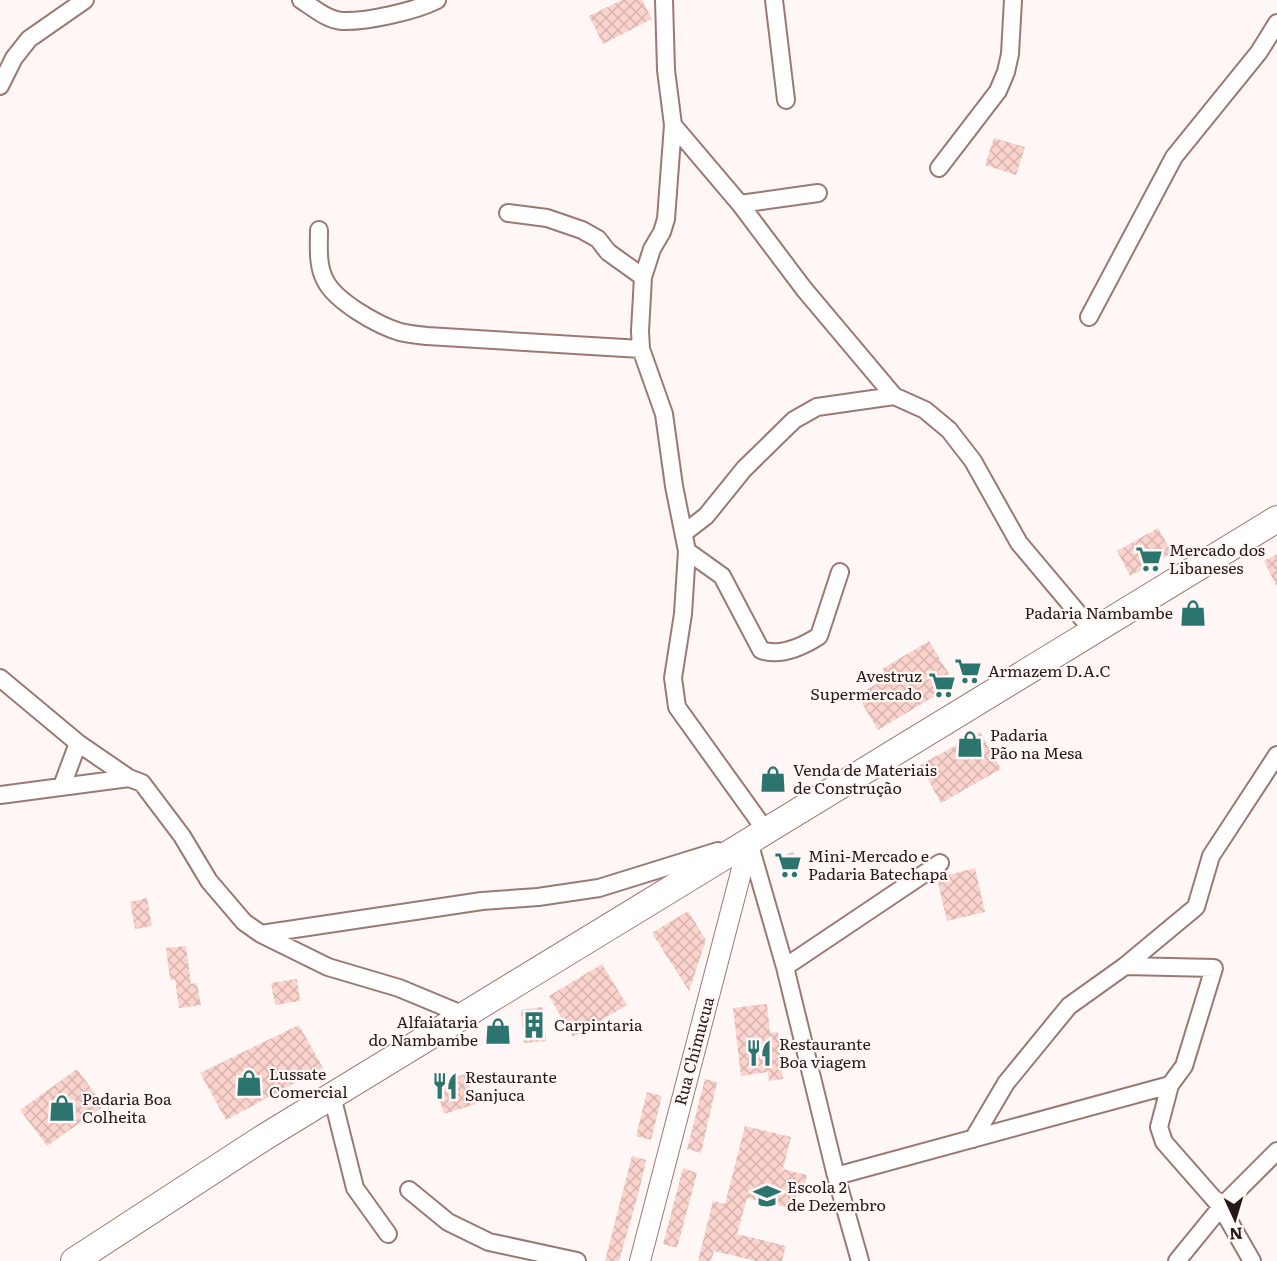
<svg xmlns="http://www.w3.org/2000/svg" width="1277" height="1261" viewBox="0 0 1277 1261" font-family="Literata,serif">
	<defs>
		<pattern id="building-cross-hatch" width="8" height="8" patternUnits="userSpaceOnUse" patternTransform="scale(1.5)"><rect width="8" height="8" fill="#fbd3cd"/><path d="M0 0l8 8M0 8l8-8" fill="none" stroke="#d7b4af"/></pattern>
	</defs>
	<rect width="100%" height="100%" fill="#fff7f5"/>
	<!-- building -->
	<path fill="url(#building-cross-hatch)" d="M 622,0 L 642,0 L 652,19 L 603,44 L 589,16 Z
		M 994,138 L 1025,147 L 1016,175 L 985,165 Z
		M 1158,528 L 1172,553 L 1130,576 L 1117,551 Z
		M 1277,554 L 1277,587 L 1264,561 Z
		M 929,641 L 955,684 L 878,730 L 857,695 L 887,678 L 882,669 Z
		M 980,732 L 1001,769 L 941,803 L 920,765 Z
		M 793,852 L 800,872 L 783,877 L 777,858 Z
		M 975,868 L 985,912 L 947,921 L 937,878 Z
		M 147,898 L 152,926 L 135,929 L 130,902 Z
		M 688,911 L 706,940 L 689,991 L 652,933 Z
		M 186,946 L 191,984 L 197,983 L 201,1005 L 179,1008 L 175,979 L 170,980 L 166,948 Z
		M 602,964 L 627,1005 L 573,1037 L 549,996 Z
		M 297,979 L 300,1001 L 275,1005 L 271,983 Z
		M 767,1004 L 770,1033 L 778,1032 L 783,1079 L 769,1081 L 768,1072 L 741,1076 L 733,1008 Z
		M 543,1007 L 546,1041 L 524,1043 L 521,1010 Z
		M 501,1023 L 508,1034 L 497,1040 L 491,1029 Z
		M 299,1025 L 323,1068 L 226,1120 L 200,1073 Z
		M 77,1069 L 104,1106 L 47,1146 L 20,1110 Z
		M 465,1074 L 476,1104 L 444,1114 L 434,1084 Z
		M 705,1079 L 717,1082 L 701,1153 L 687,1149 Z
		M 647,1092 L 662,1096 L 651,1140 L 636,1136 Z
		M 745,1126 L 791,1137 L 783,1169 L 807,1175 L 804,1190 L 798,1189 L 793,1209 L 747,1198 L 737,1234 L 786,1246 L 782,1261 L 756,1261 L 714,1251 L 711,1261 L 698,1261 L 713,1201 L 725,1204 Z
		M 632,1156 L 646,1160 L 639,1191 L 619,1261 L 605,1261 Z
		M 683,1168 L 697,1173 L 677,1248 L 663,1244 Z"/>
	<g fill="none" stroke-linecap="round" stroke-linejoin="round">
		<defs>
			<path id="minor" d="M 301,0 C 314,8 327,20 342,21 C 367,22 415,11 437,0
				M 664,0 L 666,70 L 673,125 L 666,219 L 662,232 L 652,249 L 643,277 L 640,331 L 641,349 L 664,414 L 674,486 L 687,551 L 683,614 L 673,678 L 677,707 L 766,831
				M 774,0 L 786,100
				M 0,86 L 14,58 L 29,39 L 85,0
				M 673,125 L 740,204 L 804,289 L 894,396 L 925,410 L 949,430 L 973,461 L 1019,543 L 1093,631
				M 939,168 L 998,91 L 1006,72 L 1010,54 L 1013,0
				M 740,204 L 818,193
				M 508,213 L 547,218 L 582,230 L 598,239 L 608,252 L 643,277
				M 319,230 C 319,246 317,265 325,280 C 335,301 377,325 400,332 C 408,334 418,335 427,336 L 641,349
				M 1089,317 L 1174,157 L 1259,52 L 1277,23
				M 684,533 L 706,516 L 744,469 L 794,420 L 817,407 L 894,396
				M 687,551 L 722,576 L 761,650 C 781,657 802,647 819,636 L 840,572
				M 0,678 L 78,743 L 129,778 L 142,783 L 182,836 L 209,881 L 244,922 L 261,934 L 328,967 L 399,988 L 464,1015
				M 62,786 L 78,743
				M 0,795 L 129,778
				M 746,843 L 749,842 L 785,967 L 836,1176 L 860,1261
				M 261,934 L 482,901 L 538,897 L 599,888 L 718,851
				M 1125,966 L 1214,968 L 1184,1066 L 1170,1085 L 1159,1127 L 1164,1142 L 1221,1207 L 1252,1261
				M 785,967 L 940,863
				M 332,1096 L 355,1188 L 388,1234
				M 973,1139 L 1006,1083 L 1069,1006 L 1125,966 L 1196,907 L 1211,856 L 1277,755
				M 836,1176 L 1170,1085
				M 409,1190 L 448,1222 L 489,1242 L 577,1261
				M 1177,1261 L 1221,1207 L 1277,1151"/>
			<path id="tertiary" d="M 640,1261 L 749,842"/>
			<path id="primary" d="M 74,1261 L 263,1138 L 1277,519"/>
		</defs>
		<!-- minor casing -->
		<use href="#minor" stroke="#9c7873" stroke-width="20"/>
		<!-- tertiary casing -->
		<use href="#tertiary" stroke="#9c7873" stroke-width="22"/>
		<!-- primary casing -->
		<use href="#primary" stroke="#9c7873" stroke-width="28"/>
		<!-- minor -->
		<use href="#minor" stroke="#fff" stroke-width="16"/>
		<!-- tertiary -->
		<use href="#tertiary" stroke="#fff" stroke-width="20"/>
		<!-- primary -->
		<use href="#primary" stroke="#fff" stroke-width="26"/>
	</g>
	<!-- icons -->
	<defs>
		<symbol id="supermarket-bare" viewBox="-9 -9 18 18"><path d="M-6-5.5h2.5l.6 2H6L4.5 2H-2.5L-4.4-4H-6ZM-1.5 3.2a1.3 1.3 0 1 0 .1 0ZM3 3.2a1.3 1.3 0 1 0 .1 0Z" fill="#2c756f" stroke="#fff7f5" stroke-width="2.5" paint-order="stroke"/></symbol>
		<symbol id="shop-bare" viewBox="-9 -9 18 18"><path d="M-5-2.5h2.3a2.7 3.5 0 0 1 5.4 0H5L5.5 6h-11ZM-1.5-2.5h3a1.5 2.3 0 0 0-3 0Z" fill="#2c756f" stroke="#fff7f5" stroke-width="2.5" paint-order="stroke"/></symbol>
		<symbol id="building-bare" viewBox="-9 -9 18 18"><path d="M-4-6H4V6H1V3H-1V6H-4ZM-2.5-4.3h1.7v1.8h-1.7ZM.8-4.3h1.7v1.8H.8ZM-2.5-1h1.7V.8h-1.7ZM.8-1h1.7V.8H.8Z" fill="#2c756f" stroke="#fff7f5" stroke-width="2.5" paint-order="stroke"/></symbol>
		<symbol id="restaurant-bare" viewBox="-9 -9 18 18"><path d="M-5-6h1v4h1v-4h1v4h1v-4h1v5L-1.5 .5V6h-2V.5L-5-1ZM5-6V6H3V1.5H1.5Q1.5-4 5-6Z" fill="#2c756f" stroke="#fff7f5" stroke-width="2.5" paint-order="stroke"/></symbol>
		<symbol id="school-bare" viewBox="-9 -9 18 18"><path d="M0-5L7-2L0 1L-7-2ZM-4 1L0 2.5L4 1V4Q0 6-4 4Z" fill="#2c756f" stroke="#fff7f5" stroke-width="2.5" paint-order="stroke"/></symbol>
	</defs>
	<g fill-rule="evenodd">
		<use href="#supermarket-bare" x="1130" y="540" width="38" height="38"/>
		<use href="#shop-bare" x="1174" y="594" width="38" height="38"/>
		<use href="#supermarket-bare" x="949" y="652" width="38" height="38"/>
		<use href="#supermarket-bare" x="923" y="666" width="38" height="38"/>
		<use href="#shop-bare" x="951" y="725" width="38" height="38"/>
		<use href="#shop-bare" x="754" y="760" width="38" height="38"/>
		<use href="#supermarket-bare" x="769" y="846" width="38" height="38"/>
		<use href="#building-bare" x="515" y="1006" width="38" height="38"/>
		<use href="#shop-bare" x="479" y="1012" width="38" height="38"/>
		<use href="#restaurant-bare" x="740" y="1034" width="38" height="38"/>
		<use href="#shop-bare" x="230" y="1064" width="38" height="38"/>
		<use href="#restaurant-bare" x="426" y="1067" width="38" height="38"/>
		<use href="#shop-bare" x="43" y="1089" width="38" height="38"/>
		<use href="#school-bare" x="748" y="1177" width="38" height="38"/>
	</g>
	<g text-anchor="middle" stroke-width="4.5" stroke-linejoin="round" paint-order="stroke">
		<!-- poi labels -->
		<g font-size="16" fill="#251816" stroke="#fff7f5" text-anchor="start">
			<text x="1169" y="556">Mercado dos<tspan x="1169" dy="18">Libaneses</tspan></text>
			<text x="1173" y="619" text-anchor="end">Padaria Nambambe</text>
			<text x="988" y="677">Armazem D.A.C</text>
			<text x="922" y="682" text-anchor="end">Avestruz<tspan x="922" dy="18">Supermercado</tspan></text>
			<text x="990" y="741">Padaria<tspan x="990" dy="18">Pão na Mesa</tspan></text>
			<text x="793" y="776">Venda de Materiais<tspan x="793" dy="18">de Construção</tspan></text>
			<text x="808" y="862">Mini-Mercado e<tspan x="808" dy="18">Padaria Batechapa</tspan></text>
			<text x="478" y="1028" text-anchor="end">Alfaiataria<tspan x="478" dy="18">do Nambambe</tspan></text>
			<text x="554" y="1031">Carpintaria</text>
			<text x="779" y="1050">Restaurante<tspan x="779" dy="18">Boa viagem</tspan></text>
			<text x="269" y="1080">Lussate<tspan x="269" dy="18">Comercial</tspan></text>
			<text x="465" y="1083">Restaurante<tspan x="465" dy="18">Sanjuca</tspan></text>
			<text x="82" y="1105">Padaria Boa<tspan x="82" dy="18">Colheita</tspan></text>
			<text x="787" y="1193">Escola 2<tspan x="787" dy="18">de Dezembro</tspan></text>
		</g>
		<!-- street labels -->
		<g font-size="16" fill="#251816" stroke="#fff7f5">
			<text transform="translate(694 1051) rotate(-75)" y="6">Rua Chimucua</text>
		</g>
	</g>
	<!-- north arrow -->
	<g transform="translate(1235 1219) rotate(176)" stroke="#fff7f5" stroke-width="4.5" paint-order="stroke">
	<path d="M0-4.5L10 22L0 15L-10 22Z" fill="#251816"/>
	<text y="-9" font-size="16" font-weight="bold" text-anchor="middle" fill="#251816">N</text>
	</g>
</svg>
